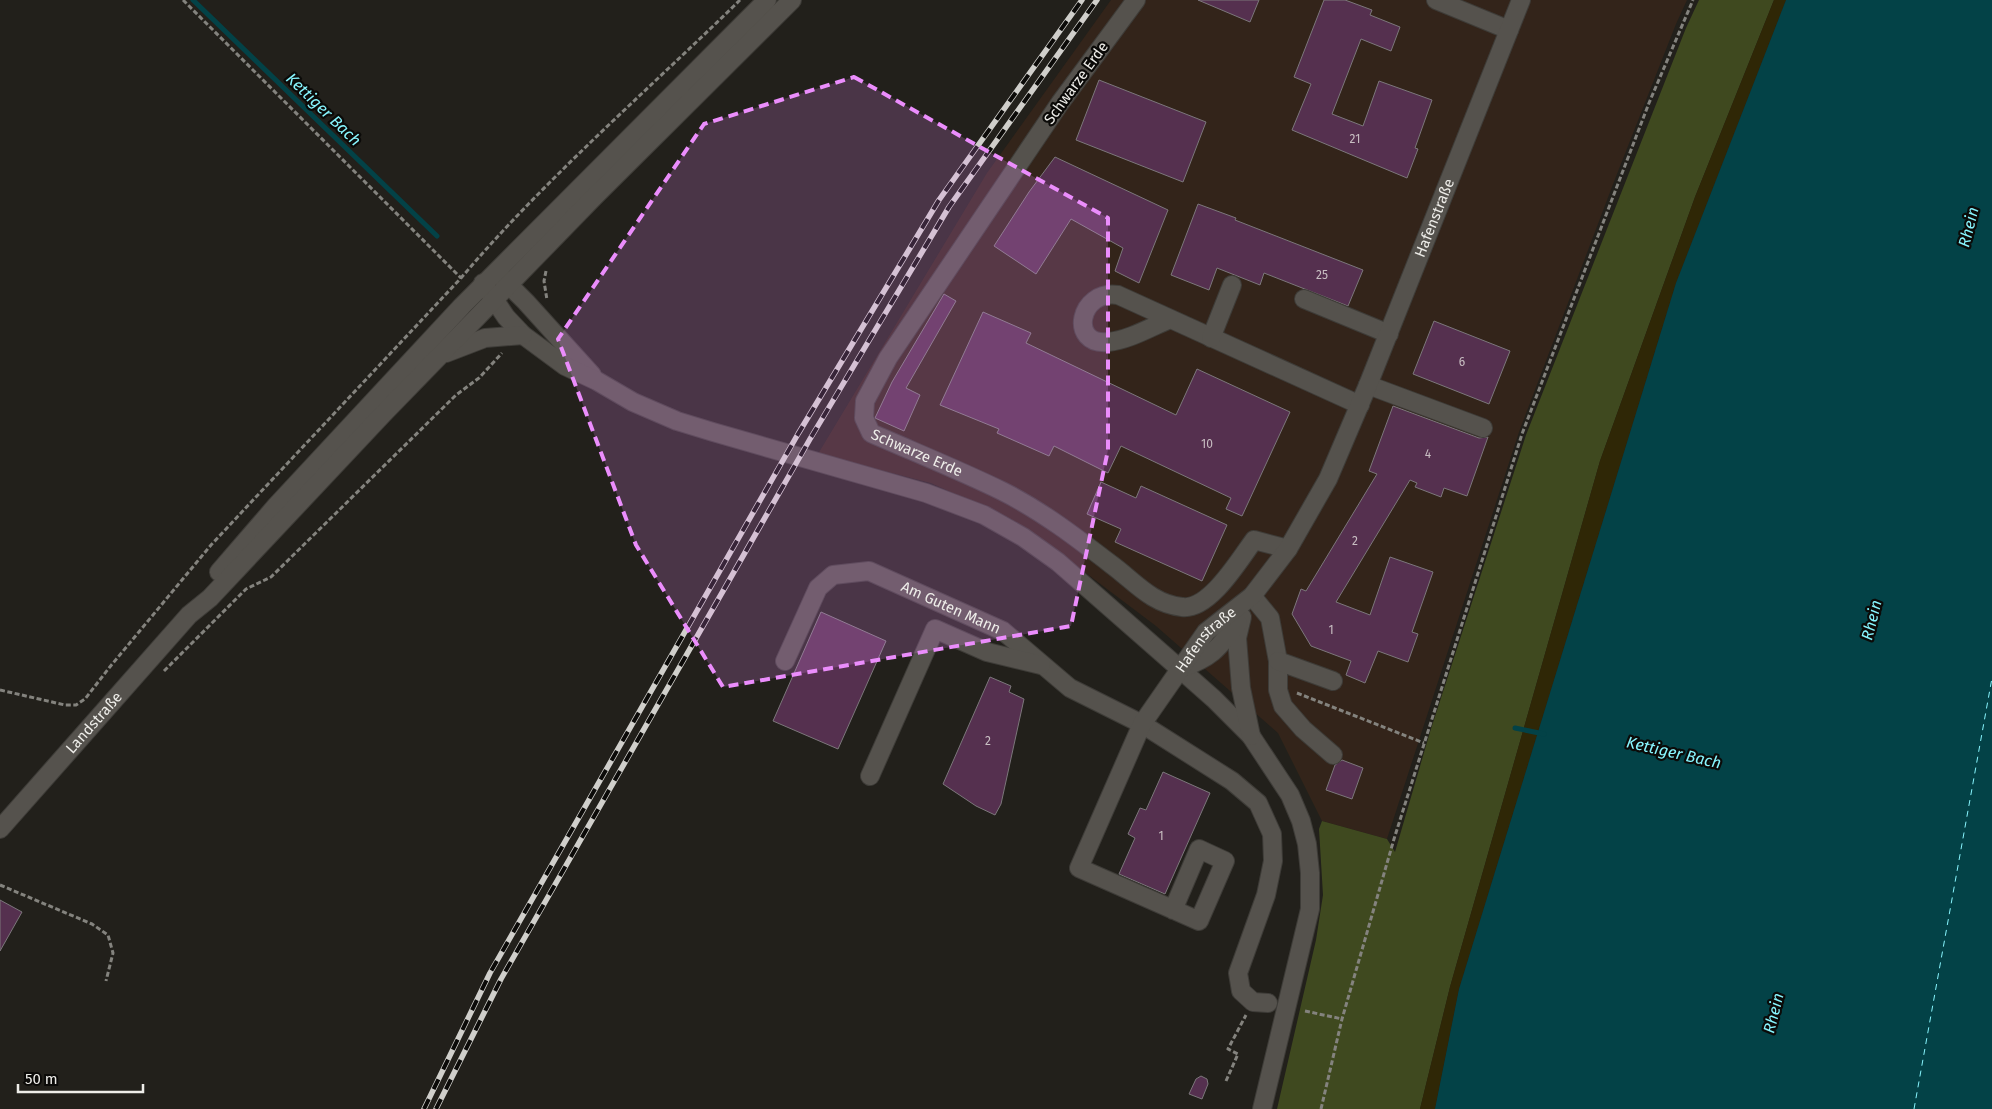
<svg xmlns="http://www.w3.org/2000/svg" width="1992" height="1109" viewBox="0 0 1992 1109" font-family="'Fira Sans',sans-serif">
	<rect width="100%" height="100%" fill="#22201b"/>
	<!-- industrial -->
	<path fill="#33241a" d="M 1111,0 L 1687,0 L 1676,24 L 1615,179 L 1519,432 L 1387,839 L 1322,821 L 1278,733 L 1156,626 L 1058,552 L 995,512 L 931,483 L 818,454 L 987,173 Z"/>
	<!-- green -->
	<path fill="#3f491f" d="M 1699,0 L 1774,0 L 1695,197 L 1600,461 L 1450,987 L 1420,1109 L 1277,1109 L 1316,940 L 1323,895 L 1319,829 L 1322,821 L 1387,839 L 1395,852 L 1430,732 L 1526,435 L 1686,28 Z"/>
	<!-- sand -->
	<path fill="#2f2706" d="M 1774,0 L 1786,0 L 1676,283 L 1459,989 L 1435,1109 L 1420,1109 L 1450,987 L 1600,461 L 1695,197 Z"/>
	<!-- water -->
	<path fill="#034247" d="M 1786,0 L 1992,0 L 1992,1109 L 1435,1109 L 1459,989 L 1676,283 Z"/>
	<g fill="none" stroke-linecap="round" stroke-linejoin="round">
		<!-- stream -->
		<path stroke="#034247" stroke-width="5" d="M 193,0 L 437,236
			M 1515,728 L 1544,734"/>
		<!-- ferry -->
		<path stroke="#88f6ff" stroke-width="1" stroke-dasharray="6 5" stroke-linecap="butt" d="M 1914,1109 L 1992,678"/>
	</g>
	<!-- building -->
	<path fill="#55304f" stroke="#7c777b" d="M 1198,0 L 1259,0 L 1250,22 Z
		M 1324,0 L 1345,0 L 1372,10 L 1370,15 L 1400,27 L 1391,51 L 1361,39 L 1332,114 L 1363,126 L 1379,81 L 1432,100 L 1415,148 L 1418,149 L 1407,178 L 1292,130 L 1311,84 L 1294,77 Z
		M 1099,80 L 1206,122 L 1183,182 L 1076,140 Z
		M 1055,157 L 1168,210 L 1139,283 L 1115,271 L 1123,248 L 1071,219 L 1036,274 L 994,246 L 1029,192 Z
		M 1198,204 L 1236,218 L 1235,220 L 1363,270 L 1348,306 L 1264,273 L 1260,285 L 1217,268 L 1209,290 L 1171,275 Z
		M 944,294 L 956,301 L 906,388 L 920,395 L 904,431 L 875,418 L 892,382 Z
		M 983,312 L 1031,333 L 1026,343 L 1176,415 L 1197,369 L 1290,412 L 1242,516 L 1226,509 L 1231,498 L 1121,446 L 1108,473 L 1054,446 L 1049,456 L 997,433 L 999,429 L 940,405 Z
		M 1434,321 L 1510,351 L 1489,404 L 1413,374 Z
		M 1393,406 L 1479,438 L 1488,437 L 1467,496 L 1444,488 L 1441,497 L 1415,487 L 1417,483 L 1410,480 L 1336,602 L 1370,615 L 1390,557 L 1433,572 L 1412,632 L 1418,634 L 1408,662 L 1378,651 L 1365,683 L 1346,675 L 1351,661 L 1311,646 L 1292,614 L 1301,589 L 1306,591 L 1377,474 L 1369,471 Z
		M 1101,482 L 1136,498 L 1141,486 L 1227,525 L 1202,581 L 1115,542 L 1121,529 L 1087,514 Z
		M 821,612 L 886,641 L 838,749 L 773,721 Z
		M 990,677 L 1011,686 L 1009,692 L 1024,699 L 1001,804 L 995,815 L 976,806 L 943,784 Z
		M 1342,760 L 1363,768 L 1352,799 L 1326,790 L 1335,765 Z
		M 1163,772 L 1210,793 L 1165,894 L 1119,874 L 1135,838 L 1128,834 L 1140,808 L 1146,810 Z
		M 0,900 L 22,912 L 0,951 Z
		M 1201,1076 L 1207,1079 L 1208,1084 L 1202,1099 L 1189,1094 L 1196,1079 Z"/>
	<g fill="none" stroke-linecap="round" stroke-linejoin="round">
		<defs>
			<g id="minor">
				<path id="s1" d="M 1136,0 L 1060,103 L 888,358 L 865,401 L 864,418 L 871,433 C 914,452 959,470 1002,491 C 1042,511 1077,538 1112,565 C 1135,582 1152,604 1182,607 C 1209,611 1240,559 1254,540 L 1288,549"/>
				<path d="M 1436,0 L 1509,30"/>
				<path d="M 501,277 L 526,302 L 592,375"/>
				<path d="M 483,283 L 506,317 L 523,335 L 565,366 L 597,381 L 633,402 L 677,421 L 713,432 L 926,493 L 984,515 L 1023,537 L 1058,562 L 1180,669 L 1214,699 L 1251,736 L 1290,795 L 1301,821 L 1307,844 L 1310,873 L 1310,909 L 1262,1109"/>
				<path d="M 1304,299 L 1389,334"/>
				<path d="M 1170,319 C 1151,327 1129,340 1108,342 C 1068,346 1079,289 1118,295 L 1360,405"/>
				<path d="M 1211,338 L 1232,285"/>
				<path d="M 446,353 L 485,338 L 523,335"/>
				<path d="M 1368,385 L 1483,428"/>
				<path d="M 219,572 L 276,506 L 462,306 L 767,0"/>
				<path d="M 1252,596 L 1270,618 L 1278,661 L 1278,690 L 1283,706 L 1303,729 L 1333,755"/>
				<path d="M 1242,617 L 1237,638 L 1241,688 L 1251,736"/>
				<path id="s2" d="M 785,661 L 818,588 L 833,575 L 869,571 L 1003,631 L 1070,688 L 1142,724 L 1232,781 L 1258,803 L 1272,834 L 1273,861 L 1266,895 L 1238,973 L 1241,991 L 1253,1002 L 1268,1003"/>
				<path d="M 1278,661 L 1333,681"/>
				<path d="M 1180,669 C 1212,657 1217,650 1238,623"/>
				<path d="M 870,776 L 935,629 L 987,652 L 1041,665"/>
				<path id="s3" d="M 0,829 L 189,615 L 210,598 L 383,414 L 594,197 L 792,0"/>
				<path id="s4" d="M 1173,910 L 1199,849 L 1225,861 L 1199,921 L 1079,868 L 1142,724 L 1206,632 L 1252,596 L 1288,549 L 1328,479 L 1368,385 L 1521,0"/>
			</g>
		</defs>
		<!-- minor casing -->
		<use href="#minor" stroke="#3e3c38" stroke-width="20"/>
		<!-- path -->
		<path stroke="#84837e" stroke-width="3" stroke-dasharray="5 2.5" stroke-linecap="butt" d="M 183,0 L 461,278
			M 546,271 L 544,281 L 547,300
			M 164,671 L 246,589 L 271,577 L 456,395 L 479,378 L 502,353
			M 0,690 L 65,705 L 76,705 L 85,699 L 109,668 L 211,545 L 461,278 C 546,178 646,92 740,0
			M 1297,693 L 1424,743
			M 0,885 L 92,924 L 108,935 L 113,953 L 106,981
			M 1305,1011 L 1342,1019
			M 1226,1081 L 1238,1054 L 1228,1049 L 1246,1015
			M 1321,1109 L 1342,1019 L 1394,839 L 1522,434 L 1649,103 L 1693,0"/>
		<!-- minor -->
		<use href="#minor" stroke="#55524d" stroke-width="18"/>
		<defs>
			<path id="rail" d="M 424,1109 L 490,973 L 798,434 L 939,200 L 1082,0
				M 436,1109 L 501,979 L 810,439 L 949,207 L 1097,0"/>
		</defs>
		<!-- rail casing -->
		<use href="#rail" stroke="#d0cfcb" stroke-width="5.5"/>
		<!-- rail -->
		<use href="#rail" stroke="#0b0a08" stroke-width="4" stroke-dasharray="11" stroke-linecap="butt"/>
	</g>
	<!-- marked area -->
	<path fill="#eb8dfc" fill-opacity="0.2" stroke="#eb8dfc" stroke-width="4" stroke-dasharray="10 6" stroke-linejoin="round" d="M 854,77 L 1108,218 L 1108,450 L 1071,626 L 723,687 L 636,545 L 558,339 L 704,124 Z"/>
	<g text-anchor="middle" stroke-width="4.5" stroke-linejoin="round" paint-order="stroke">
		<!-- number labels -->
		<g font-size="12" fill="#c8bec2">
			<text x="1355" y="143">21</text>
			<text x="1322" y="279">25</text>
			<text x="1462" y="366">6</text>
			<text x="1207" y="448">10</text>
			<text x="1428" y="458">4</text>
			<text x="1355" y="545">2</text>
			<text x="1331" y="634">1</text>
			<text x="988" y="745">2</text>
			<text x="1161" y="840">1</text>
		</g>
		<!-- street labels -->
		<g font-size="15" fill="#eeede9" stroke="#0b0a08">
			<text transform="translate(1076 83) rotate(-54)" y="5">Schwarze Erde</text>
			<text dy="5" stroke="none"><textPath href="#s4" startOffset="1041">Hafenstraße</textPath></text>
			<text dy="5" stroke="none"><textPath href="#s1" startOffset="568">Schwarze Erde</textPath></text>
			<text dy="5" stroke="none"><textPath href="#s2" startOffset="226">Am Guten Mann</textPath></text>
			<text dy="5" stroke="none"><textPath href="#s4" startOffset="555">Hafenstraße</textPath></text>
			<text dy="5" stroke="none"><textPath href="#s3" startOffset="142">Landstraße</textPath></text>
		</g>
		<!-- water labels -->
		<g font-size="16" font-style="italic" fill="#88f6ff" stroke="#0b0a08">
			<text transform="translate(324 109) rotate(44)" y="6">Kettiger Bach</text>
			<text transform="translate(1968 227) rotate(-76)" y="6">Rhein</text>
			<text transform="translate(1871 620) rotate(-76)" y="6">Rhein</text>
			<text transform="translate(1674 752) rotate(13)" y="6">Kettiger Bach</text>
			<text transform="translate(1773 1013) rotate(-76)" y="6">Rhein</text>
		</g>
	</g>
	<!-- scale -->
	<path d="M18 1084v8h125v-8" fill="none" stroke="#eeede9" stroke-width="2.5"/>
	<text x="25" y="1084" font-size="15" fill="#eeede9" stroke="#0b0a08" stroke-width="4" paint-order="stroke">50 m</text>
</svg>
